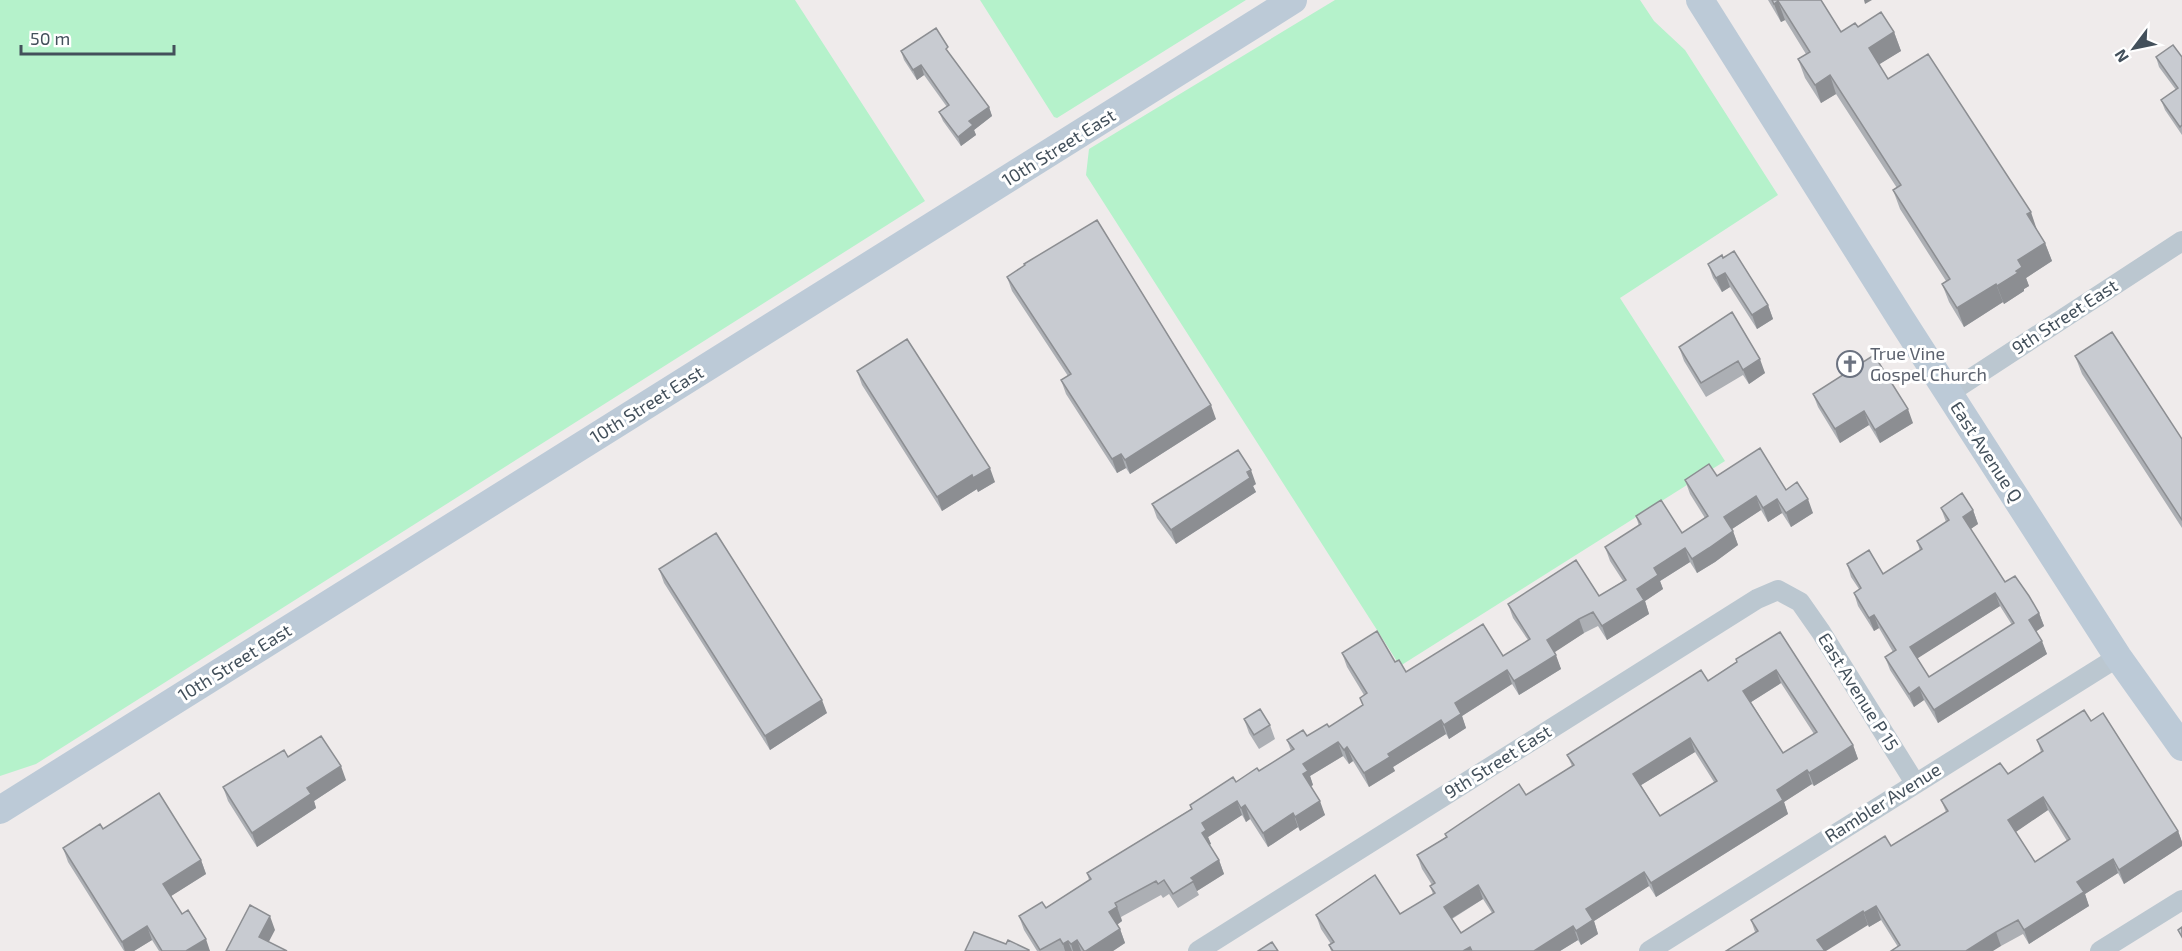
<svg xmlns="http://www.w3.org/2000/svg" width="2182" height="951" viewBox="0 0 2182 951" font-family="'Exo 2',sans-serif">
	<rect width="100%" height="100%" fill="#efebeb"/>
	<!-- green -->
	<path fill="#b5f2cb" d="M 0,0 L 795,0 L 925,201 L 36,764 L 0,776 Z
		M 980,0 L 1246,0 L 1057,118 L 1054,117 Z
		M 1335,0 L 1640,0 L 1654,21 L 1685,50 L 1778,195 L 1620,298 L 1725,461 L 1400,666 L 1086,175 L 1089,149 Z"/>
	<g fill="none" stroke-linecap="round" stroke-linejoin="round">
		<!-- minor -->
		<path stroke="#bbc7d0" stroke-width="20" d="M 1949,393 L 2182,241
			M 1198,951 L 1757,599 L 1778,590 L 1800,602 L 1821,632 L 1915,783
			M 1649,951 L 2118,657
			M 2100,951 L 2182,900"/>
		<!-- secondary -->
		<path stroke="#bccad7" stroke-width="28" d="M 1700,0 L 1901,319 L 2118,657 L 2182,747
			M 0,810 L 1293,0"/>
	</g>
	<!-- wall -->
	<path fill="#acafb4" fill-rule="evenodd" d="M 1768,0 L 1821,0 L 1841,32 L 1858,27 L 1894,32 L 1901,51 L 1879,64 L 1888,79 L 2037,230 L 2045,243 L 2052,261 L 2026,278 L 2029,286 L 2024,289 L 2024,291 L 2004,304 L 2003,302 L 1964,327 L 1949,302 L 1942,284 L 1946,281 L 1900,209 L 1893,190 L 1897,188 L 1836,94 L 1821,103 L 1805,78 L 1798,59 L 1806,54 L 1785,20 L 1781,22 Z
		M 901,51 L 952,57 L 989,107 L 992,116 L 974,130 L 976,135 L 961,146 L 943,121 L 939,112 L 947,107 L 924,75 L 917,80 L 904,60 Z
		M 2156,57 L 2182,57 L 2182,135 L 2165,110 L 2161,100 L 2176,90 L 2159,67 Z
		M 1723,258 L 1768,305 L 1773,319 L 1757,329 L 1730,287 L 1722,292 L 1713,278 L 1708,264 Z
		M 1007,277 L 1216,419 L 1130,474 L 1126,468 L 1117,473 L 1066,394 L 1061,380 L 1068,376 L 1012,291 Z
		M 1732,312 L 1765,373 L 1749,384 L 1743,375 L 1706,397 L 1684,361 L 1679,347 Z
		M 2075,356 L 2182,439 L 2182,528 L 2082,374 Z
		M 857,371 L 995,482 L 978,492 L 977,489 L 942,511 L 862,385 Z
		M 1813,394 L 1913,423 L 1880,443 L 1869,425 L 1840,443 L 1818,407 Z
		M 1717,476 L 1786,490 L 1813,513 L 1791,527 L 1782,513 L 1768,522 L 1761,510 L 1732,529 L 1738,545 L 1715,562 L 1697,573 L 1690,562 L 1660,581 L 1663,589 L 1645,601 L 1649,614 L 1607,640 L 1598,626 L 1584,633 L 1554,652 L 1561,669 L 1519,695 L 1512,684 L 1462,716 L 1466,728 L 1449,739 L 1446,734 L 1393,767 L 1395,771 L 1369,787 L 1353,761 L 1349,764 L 1343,756 L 1310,776 L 1313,785 L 1311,786 L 1325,815 L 1300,831 L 1298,827 L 1268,847 L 1250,819 L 1246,822 L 1242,815 L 1208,837 L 1211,844 L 1209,845 L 1219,860 L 1224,874 L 1197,891 L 1199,895 L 1178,908 L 1169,894 L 1163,898 L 1161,895 L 1121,917 L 1122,921 L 1117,925 L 1120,929 L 1125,943 L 1113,951 L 1037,951 L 1024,930 L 1019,916 L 1046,908 L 1089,880 L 1087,873 L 1191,809 L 1190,805 L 1236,782 L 1259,771 L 1291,751 L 1287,740 L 1307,736 L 1329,727 L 1363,705 L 1364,695 L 1347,667 L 1342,653 L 1395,662 L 1406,672 L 1503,656 L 1528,640 L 1513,618 L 1508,604 L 1599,596 L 1623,581 L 1610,561 L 1605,547 L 1639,526 L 1636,516 L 1682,533 L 1705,518 L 1690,494 L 1685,480 Z
		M 1256,484 L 1253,486 L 1256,492 L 1176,544 L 1157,518 L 1152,504 Z
		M 1941,508 L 1973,510 L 1978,524 L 1970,529 L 2005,582 L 2039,613 L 2044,626 L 2036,631 L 2047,654 L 1938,723 L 1924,700 L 1914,707 L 1890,670 L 1885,657 L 1893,652 L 1879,628 L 1874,631 L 1858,606 L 1854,593 L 1859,589 L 1851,577 L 1847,564 L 1883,574 L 1920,551 L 1917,541 L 1946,522 ZM 2000,606 L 2012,625 L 1929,677 L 1917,658 Z
		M 659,569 L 827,713 L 770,750 L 664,583 Z
		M 1780,632 L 1853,745 L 1858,759 L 1814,786 L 1812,784 L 1784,802 L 1788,814 L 1656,897 L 1649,886 L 1594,921 L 1598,934 L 1581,945 L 1578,940 L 1560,951 L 1331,951 L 1329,945 L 1331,944 L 1321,929 L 1316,915 L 1400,914 L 1433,894 L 1430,886 L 1432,885 L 1422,869 L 1417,855 L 1446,837 L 1445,834 L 1526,795 L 1572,766 L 1567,755 L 1708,681 ZM 1781,683 L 1814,734 L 1783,753 L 1751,702 ZM 1695,752 L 1714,782 L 1660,816 L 1641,785 ZM 1483,899 L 1492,913 L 1461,933 L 1452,919 Z
		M 1244,719 L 1270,725 L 1275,739 L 1259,749 L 1249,733 Z
		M 2091,721 L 2178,831 L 2182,842 L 2182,846 L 2124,884 L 2118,873 L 2085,894 L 2089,906 L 2029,944 L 2023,934 L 2001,946 L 1898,947 L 1881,920 L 1869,927 L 1868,925 L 1755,932 L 1751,920 L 1891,846 L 1946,812 L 1941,800 L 2008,774 L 2041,752 L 2037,740 ZM 2048,810 L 2067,841 L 2035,862 L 2015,832 Z
		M 288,757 L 346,780 L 314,801 L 316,808 L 257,847 L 228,801 L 223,787 Z
		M 103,829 L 201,860 L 206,874 L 171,896 L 182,914 L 210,951 L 159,951 L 152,940 L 134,951 L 124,951 L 68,862 L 63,848 Z"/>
	<!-- shaded-wall -->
	<path fill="#8c8e92" d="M 1864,0 L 1872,0 L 1865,4 Z
		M 1778,1 L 1785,20 L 1781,22 L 1774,4 Z
		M 1894,32 L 1901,51 L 1875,67 L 1869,48 Z
		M 921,65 L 924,75 L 917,80 L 913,70 Z
		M 1830,75 L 1836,94 L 1821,103 L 1815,85 Z
		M 989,107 L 992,116 L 974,130 L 976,135 L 961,146 L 958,137 L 969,121 Z
		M 2031,212 L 2037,230 L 2027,214 Z
		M 2045,243 L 2052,261 L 2026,278 L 2029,286 L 2024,289 L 2024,291 L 2004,304 L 1997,286 L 2018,260 Z
		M 1725,273 L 1730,287 L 1722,292 L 1716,278 Z
		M 1996,284 L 2003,302 L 1964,327 L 1957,308 Z
		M 1768,305 L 1773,319 L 1757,329 L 1752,315 Z
		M 1760,359 L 1765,373 L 1749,384 L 1743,370 Z
		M 1211,405 L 1216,419 L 1130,474 L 1125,460 Z
		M 1908,409 L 1913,423 L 1880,443 L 1875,430 Z
		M 1864,411 L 1869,425 L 1840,443 L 1835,429 Z
		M 1121,454 L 1126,468 L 1117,473 L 1112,459 Z
		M 990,468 L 995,482 L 978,492 L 973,478 Z
		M 1251,470 L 1256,484 L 1253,486 L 1256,492 L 1176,544 L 1171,530 Z
		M 972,475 L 977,489 L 942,511 L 937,497 Z
		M 1756,496 L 1761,510 L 1729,531 L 1724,517 Z
		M 1777,499 L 1782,513 L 1768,522 L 1763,508 Z
		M 1808,499 L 1813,513 L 1791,527 L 1786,513 Z
		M 1973,510 L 1978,524 L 1968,531 L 1963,517 Z
		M 1733,531 L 1738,545 L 1715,562 L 1697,573 L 1692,559 Z
		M 1685,548 L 1690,562 L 1660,581 L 1663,589 L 1645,601 L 1649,614 L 1607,640 L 1602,626 L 1637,589 L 1654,568 Z
		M 1995,593 L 2000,606 L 1915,660 L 1910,647 Z
		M 2039,613 L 2044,626 L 2034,633 L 2029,620 Z
		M 1874,615 L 1879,628 L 1874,631 L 1869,618 Z
		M 1579,619 L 1584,633 L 1552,654 L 1547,640 Z
		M 2042,641 L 2047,654 L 1938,723 L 1934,710 Z
		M 1556,655 L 1561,669 L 1519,695 L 1514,681 Z
		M 1507,670 L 1512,684 L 1462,716 L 1466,728 L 1449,739 L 1444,725 L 1455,703 Z
		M 1776,670 L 1781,683 L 1748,704 L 1743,691 Z
		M 1919,687 L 1924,700 L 1914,707 L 1909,694 Z
		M 822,700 L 827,713 L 770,750 L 765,736 Z
		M 1441,720 L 1446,734 L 1393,767 L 1395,771 L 1369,787 L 1364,773 L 1388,754 Z
		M 1690,738 L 1695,752 L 1638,787 L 1633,774 Z
		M 1338,742 L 1343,756 L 1310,776 L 1313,785 L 1308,788 L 1303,774 L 1303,764 Z
		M 1853,745 L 1858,759 L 1814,786 L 1809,773 Z
		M 1347,747 L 1353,761 L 1349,764 L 1344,750 Z
		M 341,766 L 346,780 L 314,801 L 316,808 L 257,847 L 252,833 L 307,788 Z
		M 1807,770 L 1812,784 L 1784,802 L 1788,814 L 1656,897 L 1651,883 L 1777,790 Z
		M 2043,797 L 2048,810 L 2013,834 L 2008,820 Z
		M 1237,801 L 1242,815 L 1208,837 L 1211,844 L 1207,846 L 1202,833 L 1202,823 Z
		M 1320,801 L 1325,815 L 1300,831 L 1295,817 Z
		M 1245,805 L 1250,819 L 1246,822 L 1241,808 Z
		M 1293,813 L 1298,827 L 1268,847 L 1263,833 Z
		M 2178,831 L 2182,842 L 2182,846 L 2124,884 L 2119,870 Z
		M 2113,859 L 2118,873 L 2085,894 L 2089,906 L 2029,944 L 2024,930 L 2077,882 Z
		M 201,860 L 206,874 L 168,898 L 163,884 Z
		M 1219,860 L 1224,874 L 1197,891 L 1191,878 Z
		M 1644,872 L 1649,886 L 1594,921 L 1598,934 L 1581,945 L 1576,931 L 1586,909 Z
		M 1478,885 L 1483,899 L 1449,920 L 1444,907 Z
		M 1876,906 L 1881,920 L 1869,927 L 1864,913 Z
		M 1117,907 L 1122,921 L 1115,926 L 1109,912 Z
		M 1863,911 L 1868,925 L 1826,951 L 1821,951 L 1817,940 Z
		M 270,916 L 275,930 L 264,951 L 259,937 Z
		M 147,926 L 152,940 L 134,951 L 125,951 L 122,942 Z
		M 1573,926 L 1578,940 L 1560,951 L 1534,951 Z
		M 1120,929 L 1125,943 L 1113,951 L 1086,951 Z
		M 1996,932 L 2001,946 L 1993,951 L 1966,951 Z
		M 206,939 L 210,951 L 186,951 Z
		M 1077,940 L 1081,951 L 1073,951 L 1071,944 Z
		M 1068,941 L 1072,951 L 1065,951 L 1063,944 Z
		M 1470,947 L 1471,951 L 1463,951 Z"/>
	<!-- building -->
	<path fill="#c8cbd1" stroke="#8c8e92" stroke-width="1.5" fill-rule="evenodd" d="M 1772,0 L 1821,0 L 1841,32 L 1855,23 L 1858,27 L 1881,12 L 1894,32 L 1869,48 L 1888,79 L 1928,54 L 2031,212 L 2027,214 L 2045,243 L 2018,260 L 2022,267 L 2016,271 L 2018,273 L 1997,286 L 1996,284 L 1957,308 L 1942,284 L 1950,279 L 1893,190 L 1901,185 L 1830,75 L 1815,85 L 1798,59 L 1810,52 L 1778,1 L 1774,4 Z
		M 936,28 L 948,47 L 946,49 L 989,107 L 969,121 L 973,125 L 958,137 L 939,112 L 949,105 L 921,65 L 913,70 L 901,51 Z
		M 2173,45 L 2182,57 L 2182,125 L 2180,127 L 2161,100 L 2178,88 L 2156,57 Z
		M 1097,220 L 1211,405 L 1125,460 L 1121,454 L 1112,459 L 1061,380 L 1071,374 L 1007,277 L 1025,265 L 1024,264 Z
		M 1734,251 L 1768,305 L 1752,315 L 1725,273 L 1716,278 L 1708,264 L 1722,255 L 1723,258 Z
		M 1732,312 L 1760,359 L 1743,370 L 1738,361 L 1701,383 L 1679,347 Z
		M 2112,332 L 2182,439 L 2182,520 L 2075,356 Z
		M 907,339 L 990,468 L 973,478 L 972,475 L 937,497 L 857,371 Z
		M 1874,355 L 1908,409 L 1875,430 L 1864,411 L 1835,429 L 1813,394 Z
		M 1760,448 L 1786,490 L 1797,482 L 1808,499 L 1786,513 L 1777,499 L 1763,508 L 1756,496 L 1724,517 L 1733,531 L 1709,548 L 1692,559 L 1685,548 L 1654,568 L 1658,575 L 1637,589 L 1644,600 L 1602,626 L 1593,612 L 1579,619 L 1547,640 L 1556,655 L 1514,681 L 1507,670 L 1455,703 L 1461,714 L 1444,725 L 1441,720 L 1388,754 L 1390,757 L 1364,773 L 1347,747 L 1344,750 L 1338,742 L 1303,764 L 1308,771 L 1303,774 L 1320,801 L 1295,817 L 1293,813 L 1263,833 L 1245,805 L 1241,808 L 1237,801 L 1202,823 L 1206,830 L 1202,833 L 1219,860 L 1191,878 L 1194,881 L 1173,894 L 1164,880 L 1158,884 L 1156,881 L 1115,903 L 1117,907 L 1109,912 L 1120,929 L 1086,951 L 1084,951 L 1077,940 L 1071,944 L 1068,941 L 1063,944 L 1060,939 L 1040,950 L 1019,916 L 1042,902 L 1046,908 L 1091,879 L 1087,873 L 1192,809 L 1190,805 L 1233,777 L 1236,782 L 1257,768 L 1259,771 L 1294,749 L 1287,740 L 1303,730 L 1307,736 L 1327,724 L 1329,727 L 1363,705 L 1360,698 L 1367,693 L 1342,653 L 1377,631 L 1395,662 L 1399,660 L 1406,672 L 1483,624 L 1503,656 L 1530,639 L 1508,604 L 1576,560 L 1599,596 L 1626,580 L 1605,547 L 1641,524 L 1636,516 L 1661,500 L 1682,533 L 1708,516 L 1685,480 L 1709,464 L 1717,476 Z
		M 1238,450 L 1251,470 L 1247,472 L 1250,478 L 1171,530 L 1152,504 Z
		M 1962,493 L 1973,510 L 1963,517 L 2005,582 L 2015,576 L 2029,596 L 2039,613 L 2029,620 L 2042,641 L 1934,710 L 1919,687 L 1909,694 L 1885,657 L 1896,650 L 1874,615 L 1869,618 L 1854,593 L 1861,588 L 1847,564 L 1869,550 L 1883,574 L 1922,549 L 1917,541 L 1949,520 L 1941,508 ZM 1995,593 L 2014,623 L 1929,677 L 1910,647 Z
		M 716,533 L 822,700 L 765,736 L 659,569 Z
		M 1780,632 L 1853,745 L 1809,773 L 1807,770 L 1777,790 L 1783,800 L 1651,883 L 1644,872 L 1586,909 L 1593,920 L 1576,931 L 1573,926 L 1534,951 L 1472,951 L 1470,947 L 1463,951 L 1333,951 L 1329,945 L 1334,942 L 1316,915 L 1375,875 L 1400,914 L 1435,893 L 1430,886 L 1435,883 L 1417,855 L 1447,837 L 1445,834 L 1519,784 L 1526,795 L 1574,765 L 1567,755 L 1701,670 L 1708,681 L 1737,662 L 1736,659 ZM 1776,670 L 1817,732 L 1783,753 L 1743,691 ZM 1690,738 L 1717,781 L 1660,816 L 1633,774 ZM 1478,885 L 1494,912 L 1461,933 L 1444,907 Z
		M 1260,709 L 1270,725 L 1254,735 L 1244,719 Z
		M 2084,710 L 2091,721 L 2103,713 L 2178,831 L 2119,870 L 2113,859 L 2077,882 L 2084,892 L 2024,930 L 2018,920 L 1996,932 L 1966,951 L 1891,951 L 1900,945 L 1876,906 L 1864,913 L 1863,911 L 1817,940 L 1825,951 L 1726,951 L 1758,931 L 1751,920 L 1885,836 L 1891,846 L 1948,811 L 1941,800 L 2000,763 L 2008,774 L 2043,751 L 2037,740 ZM 2043,797 L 2070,839 L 2035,862 L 2008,820 Z
		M 321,736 L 341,766 L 307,788 L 311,794 L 252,833 L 223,787 L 284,750 L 288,757 Z
		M 159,793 L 201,860 L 163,884 L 182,914 L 188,910 L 206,939 L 186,951 L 162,951 L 147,926 L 122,942 L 63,848 L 100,824 L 103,829 Z
		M 250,905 L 270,916 L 259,937 L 287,951 L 226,951 Z
		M 2182,927 L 2182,937 L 2178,930 Z
		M 974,932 L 1006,944 L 1008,940 L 1029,950 L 1029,951 L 965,951 Z
		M 1272,942 L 1278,951 L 1258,951 Z"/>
	<!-- icons -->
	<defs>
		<symbol id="church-ring" viewBox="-11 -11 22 22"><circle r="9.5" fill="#fff" stroke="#6b7280" stroke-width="1.5"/><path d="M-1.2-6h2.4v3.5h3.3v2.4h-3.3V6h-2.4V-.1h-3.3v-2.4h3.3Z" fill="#6b7280"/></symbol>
	</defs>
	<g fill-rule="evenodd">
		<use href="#church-ring" x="1835" y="349" width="30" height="30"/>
	</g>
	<g text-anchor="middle" stroke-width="6" stroke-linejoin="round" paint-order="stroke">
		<!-- street labels -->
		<g font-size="18" fill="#43505b" stroke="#fff">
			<text transform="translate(1059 148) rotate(-32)" y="6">10th Street East</text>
			<text transform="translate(2065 317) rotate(-33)" y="6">9th Street East</text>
			<text transform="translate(647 405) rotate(-32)" y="6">10th Street East</text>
			<text transform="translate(1986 452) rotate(57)" y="6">East Avenue Q</text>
			<text transform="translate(235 663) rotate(-32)" y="6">10th Street East</text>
			<text transform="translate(1858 692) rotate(58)" y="6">East Avenue P 15</text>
			<text transform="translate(1498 762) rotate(-32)" y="6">9th Street East</text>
			<text transform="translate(1883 803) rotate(-32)" y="6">Rambler Avenue</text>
		</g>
		<!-- worship labels -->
		<g font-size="18" fill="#5b616d" stroke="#fff" text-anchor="start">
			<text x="1870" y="360">True Vine<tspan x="1870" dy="21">Gospel Church</tspan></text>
		</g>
	</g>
	<!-- north arrow -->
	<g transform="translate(2134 48) rotate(238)" stroke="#ffffff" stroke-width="4.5" paint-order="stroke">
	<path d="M0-4.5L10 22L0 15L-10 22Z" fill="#43505b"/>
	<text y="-9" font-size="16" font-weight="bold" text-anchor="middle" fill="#43505b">N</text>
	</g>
	<!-- scale -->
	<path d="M21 45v9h153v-9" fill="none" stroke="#43505b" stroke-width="3"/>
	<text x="30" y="45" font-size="18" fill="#43505b" stroke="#ffffff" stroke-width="4.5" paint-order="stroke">50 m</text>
</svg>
